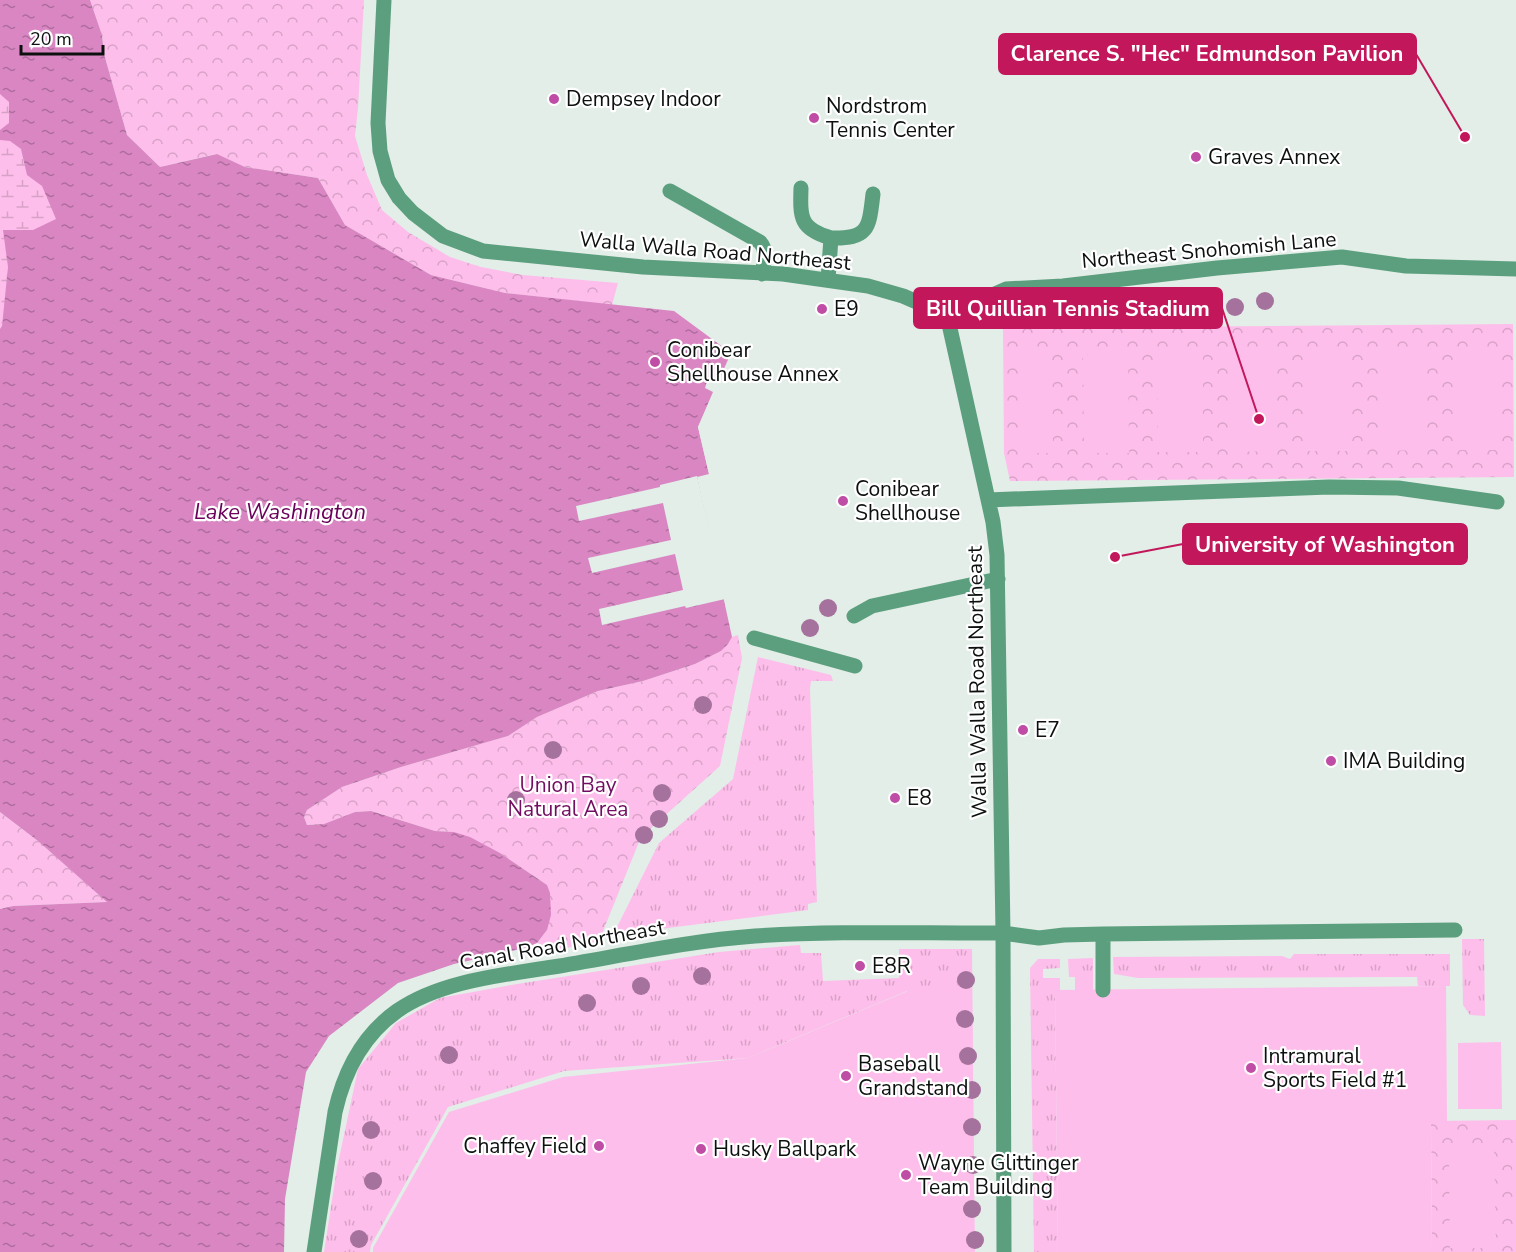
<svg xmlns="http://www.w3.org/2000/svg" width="1516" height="1252" viewBox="0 0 1516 1252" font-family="'Nunito Sans',sans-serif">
	<defs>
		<pattern id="grass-tufts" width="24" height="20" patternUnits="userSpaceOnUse" patternTransform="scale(1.5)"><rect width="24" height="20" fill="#febeeb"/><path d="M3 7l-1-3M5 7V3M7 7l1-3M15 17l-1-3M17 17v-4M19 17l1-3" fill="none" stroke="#d8a2c8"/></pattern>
		<pattern id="wetland-marsh" width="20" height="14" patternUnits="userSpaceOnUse" patternTransform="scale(1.5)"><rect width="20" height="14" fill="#febeeb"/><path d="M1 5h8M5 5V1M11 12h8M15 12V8" fill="none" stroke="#d8a2c8"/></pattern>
		<pattern id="park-crowns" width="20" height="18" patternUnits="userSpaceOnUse" patternTransform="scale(1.5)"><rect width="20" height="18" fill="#febeeb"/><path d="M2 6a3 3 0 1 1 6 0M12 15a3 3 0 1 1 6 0" fill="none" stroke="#d8a2c8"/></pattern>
		<pattern id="water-ripples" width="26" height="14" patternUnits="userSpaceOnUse" patternTransform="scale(1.5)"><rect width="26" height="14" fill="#d986c3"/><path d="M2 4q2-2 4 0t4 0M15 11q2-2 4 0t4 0" fill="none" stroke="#ae6c9d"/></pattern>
	</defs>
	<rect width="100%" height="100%" fill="#e2eee7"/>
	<!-- grass -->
	<path fill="url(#grass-tufts)" d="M 758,657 L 831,675 L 833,681 L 811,681 L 810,689 L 817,902 L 808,904 L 808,910 L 613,935 L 659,843 L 733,779 Z
		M 1462,939 L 1484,939 L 1485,1016 L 1470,1015 L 1463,1005 Z
		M 800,945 L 801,953 L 821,953 L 823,981 L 899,978 L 899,949 L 972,949 L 974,1185 L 907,991 L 748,1058 L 564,1071 L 448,1107 L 371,1245 L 370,1252 L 324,1252 L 337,1168 L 358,1069 L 396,1023 L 440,998 L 511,985 L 719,952 Z
		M 1294,954 L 1450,954 L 1450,986 L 1418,986 L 1417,977 L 1138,978 L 1114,974 L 1113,957 L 1282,956 L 1290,959 Z
		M 1093,958 L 1093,990 L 1075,990 L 1075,977 L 1069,977 L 1068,959 Z
		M 1038,959 L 1060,959 L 1060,968 L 1043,969 L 1043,978 L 1060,978 L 1060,990 L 1055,991 L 1058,1252 L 1034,1252 L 1030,968 Z"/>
	<!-- wetland -->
	<path fill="url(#wetland-marsh)" d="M 0,0 L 15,0 L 67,253 L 0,385 Z"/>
	<!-- park -->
	<path fill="url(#park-crowns)" d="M 90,0 L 364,0 L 358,108 L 355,136 L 367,175 L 382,210 L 408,232 L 450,257 L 481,267 L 523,275 L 618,283 L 612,305 L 505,293 L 431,275 L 345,225 L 318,178 L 245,167 L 216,154 L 160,167 L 127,135 L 104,54 L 102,35 Z
		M 1513,324 L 1514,477 L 1010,481 L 1004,453 L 1003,328 Z
		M 738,635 L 742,658 L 720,766 L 641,837 L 599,941 L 557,950 L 537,943 L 547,930 L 547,885 L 500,853 L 454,832 L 435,831 L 371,811 L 355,812 L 325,824 L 307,825 L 304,817 L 307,810 L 342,787 L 401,767 L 508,736 L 537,717 L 598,691 L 643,681 L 695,664 L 721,651 L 728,644 L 732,637 Z
		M 0,812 L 38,841 L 108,902 L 13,906 L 0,909 Z
		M 1516,1120 L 1516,1252 L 1432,1252 L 1431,1121 Z"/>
	<!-- garden -->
	<path fill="#febeeb" d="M 1499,351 L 1499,450 L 1454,450 L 1453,352 Z
		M 1351,352 L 1351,451 L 1306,451 L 1305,353 Z
		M 1379,352 L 1425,352 L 1425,450 L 1380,451 Z
		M 1231,353 L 1277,353 L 1277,451 L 1231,452 Z
		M 1052,354 L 1053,453 L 1020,453 L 1019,355 Z
		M 1128,354 L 1129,453 L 1084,453 L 1083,355 Z
		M 1157,354 L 1203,354 L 1203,452 L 1158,452 Z
		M 1446,986 L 1447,1121 L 1431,1121 L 1432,1252 L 1058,1252 L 1055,990 Z
		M 908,991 L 972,992 L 975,1252 L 373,1252 L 373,1248 L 449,1112 L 563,1077 L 748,1058 Z
		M 1501,1042 L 1502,1109 L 1458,1109 L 1458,1043 Z
		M 1494,1148 L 1496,1248 L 1450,1248 L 1449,1149 Z
		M 1512,1149 L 1516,1149 L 1516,1248 L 1513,1248 Z"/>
	<!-- water -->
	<path fill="url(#water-ripples)" d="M 0,0 L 90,0 L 102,35 L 104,54 L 127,135 L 160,167 L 217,154 L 245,167 L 318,178 L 345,225 L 431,275 L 505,293 L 674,311 L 731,353 L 698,427 L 709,474 L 697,477 L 732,637 L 728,644 L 721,651 L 695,664 L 643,681 L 598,691 L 537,717 L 508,736 L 401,767 L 342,787 L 307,810 L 304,817 L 307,825 L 324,824 L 355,812 L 371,811 L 435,831 L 454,832 L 470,837 L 500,853 L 547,885 L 550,893 L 551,915 L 547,930 L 537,943 L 525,948 L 454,964 L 398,983 L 329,1036 L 306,1072 L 285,1199 L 284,1252 L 0,1252 L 0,909 L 13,906 L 107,902 L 38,841 L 0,812 L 0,329 L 2,326 L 8,267 L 3,230 L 33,230 L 56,219 L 42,186 L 27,175 L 21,149 L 10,141 L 0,140 L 0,130 L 9,123 L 9,102 L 0,94 Z"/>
	<!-- pier -->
	<path fill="#e2eee7" d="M 708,378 L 718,382 L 719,387 L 701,427 L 712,473 L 709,474 L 698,427 L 713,392 L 705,388 Z
		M 697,476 L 725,599 L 686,608 L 685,606 L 602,625 L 599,609 L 683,590 L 675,554 L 592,573 L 588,558 L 671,540 L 663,503 L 579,521 L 576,506 L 660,487 L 660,485 Z"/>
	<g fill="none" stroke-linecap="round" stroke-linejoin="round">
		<!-- minor -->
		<path stroke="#5c9f7e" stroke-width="15" d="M 384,0 L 378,123 L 380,151 L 388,180 L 399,198 L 413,213 L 443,236 L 483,251 L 643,267 L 783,274 L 868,286 L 903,296 L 947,315
			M 801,188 C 800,218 800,229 831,238 L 828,280
			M 670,191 L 760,242 C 768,251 764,262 762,274
			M 831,238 C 869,239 869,228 873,194
			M 947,315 L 993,522 L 997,555 L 1003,933 L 1004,1252
			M 947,315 L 1006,289 L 1063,286 L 1217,268 L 1342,257 L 1406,266 L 1516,269
			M 988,500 L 1329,487 L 1398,488 L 1497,502
			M 854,616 L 872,606 L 998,579
			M 754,638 L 855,666
			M 1103,990 L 1103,934
			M 314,1252 L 335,1112 C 344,1072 363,1035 397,1011 C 440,981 503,975 553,967 C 620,956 687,941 755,936 C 830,931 906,933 981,933 L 1003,933 L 1039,938 L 1064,935 L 1103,934 L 1455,930"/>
	</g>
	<!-- trees -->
	<g fill="#a5729d">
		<circle cx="1265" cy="301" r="9"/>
		<circle cx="1235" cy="307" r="9"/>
		<circle cx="828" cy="608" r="9"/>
		<circle cx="810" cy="628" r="9"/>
		<circle cx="703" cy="705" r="9"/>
		<circle cx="553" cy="750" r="9"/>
		<circle cx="662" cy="793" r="9"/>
		<circle cx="516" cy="800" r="9"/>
		<circle cx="659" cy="819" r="9"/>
		<circle cx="644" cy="835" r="9"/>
		<circle cx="702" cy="976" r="9"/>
		<circle cx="966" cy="980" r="9"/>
		<circle cx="641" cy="986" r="9"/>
		<circle cx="587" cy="1003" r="9"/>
		<circle cx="965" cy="1019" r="9"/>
		<circle cx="449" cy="1055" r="9"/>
		<circle cx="968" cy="1056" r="9"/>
		<circle cx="972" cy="1090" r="9"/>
		<circle cx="972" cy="1127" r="9"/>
		<circle cx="371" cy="1130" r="9"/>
		<circle cx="973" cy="1165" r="9"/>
		<circle cx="373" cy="1181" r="9"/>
		<circle cx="972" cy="1209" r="9"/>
		<circle cx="359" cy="1239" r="9"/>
		<circle cx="975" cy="1240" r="9"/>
	</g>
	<!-- markers -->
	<g fill="#bf4ca5" stroke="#fff" stroke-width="2">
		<circle cx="554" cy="99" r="6"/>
		<circle cx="814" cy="118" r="6"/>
		<circle cx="1196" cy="157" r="6"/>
		<circle cx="822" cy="309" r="6"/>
		<circle cx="655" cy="362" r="6"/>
		<circle cx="843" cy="501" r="6"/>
		<circle cx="1023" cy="730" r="6"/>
		<circle cx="1331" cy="761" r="6"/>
		<circle cx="895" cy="798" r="6"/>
		<circle cx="860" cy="966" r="6"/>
		<circle cx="1251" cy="1068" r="6"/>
		<circle cx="846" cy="1076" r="6"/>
		<circle cx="599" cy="1146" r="6"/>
		<circle cx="701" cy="1149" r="6"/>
		<circle cx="906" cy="1175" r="6"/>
	</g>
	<g text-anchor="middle" stroke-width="4.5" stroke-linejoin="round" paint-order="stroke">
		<!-- poi labels -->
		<g font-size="21" fill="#0c100e" stroke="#fff" text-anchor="start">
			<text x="566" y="106">Dempsey Indoor</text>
			<text x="826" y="113">Nordstrom<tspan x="826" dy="24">Tennis Center</tspan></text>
			<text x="1208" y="164">Graves Annex</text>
			<text x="834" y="316">E9</text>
			<text x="667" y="357">Conibear<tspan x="667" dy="24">Shellhouse Annex</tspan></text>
			<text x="855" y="496">Conibear<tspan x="855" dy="24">Shellhouse</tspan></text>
			<text x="1035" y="737">E7</text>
			<text x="1343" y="768">IMA Building</text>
			<text x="907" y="805">E8</text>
			<text x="872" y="973">E8R</text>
			<text x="1263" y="1063">Intramural<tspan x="1263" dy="24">Sports Field #1</tspan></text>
			<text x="858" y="1071">Baseball<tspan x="858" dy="24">Grandstand</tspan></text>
			<text x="587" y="1153" text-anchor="end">Chaffey Field</text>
			<text x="713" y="1156">Husky Ballpark</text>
			<text x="918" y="1170">Wayne Glittinger<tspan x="918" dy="24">Team Building</tspan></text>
		</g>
		<!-- street labels -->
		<g font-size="21" fill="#0c100e" stroke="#fff">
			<text transform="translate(1209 250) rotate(-5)" y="7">Northeast Snohomish Lane</text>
			<text transform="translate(715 251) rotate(5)" y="7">Walla Walla Road Northeast</text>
			<text transform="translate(977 682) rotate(-91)" y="7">Walla Walla Road Northeast</text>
			<text transform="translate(562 945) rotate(-10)" y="7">Canal Road Northeast</text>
		</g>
		<!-- park labels -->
		<g font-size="21" fill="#730d61" stroke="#fff">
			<text x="568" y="792">Union Bay<tspan x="568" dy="24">Natural Area</tspan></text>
		</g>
		<!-- water labels -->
		<g font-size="22" font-style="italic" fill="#6a0059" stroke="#fff">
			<text x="280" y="519">Lake Washington</text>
		</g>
	</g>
	<!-- callouts -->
	<path fill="none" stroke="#c2185b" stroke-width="2" d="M1465 137L1416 54M1259 419L1222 308M1115 557L1183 544"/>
	<g fill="#c2185b" stroke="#fff" stroke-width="2">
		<circle cx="1465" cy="137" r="6"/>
		<circle cx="1259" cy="419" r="6"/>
		<circle cx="1115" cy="557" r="6"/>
	</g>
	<g fill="#c2185b" stroke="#c2185b" stroke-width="2">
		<rect x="999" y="34" width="417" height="40" rx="6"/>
		<rect x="914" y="288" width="308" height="40" rx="6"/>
		<rect x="1183" y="524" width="284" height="40" rx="6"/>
	</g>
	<g font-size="22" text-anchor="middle" font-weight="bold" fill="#fff">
		<text x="1207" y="61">Clarence S. "Hec" Edmundson Pavilion</text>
		<text x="1068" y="316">Bill Quillian Tennis Stadium</text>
		<text x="1325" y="552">University of Washington</text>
	</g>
	<!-- scale -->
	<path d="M21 45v9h82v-9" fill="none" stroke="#0c100e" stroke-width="3"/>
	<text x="30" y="45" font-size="18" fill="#0c100e" stroke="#ffffff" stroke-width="4.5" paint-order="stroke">20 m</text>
</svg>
